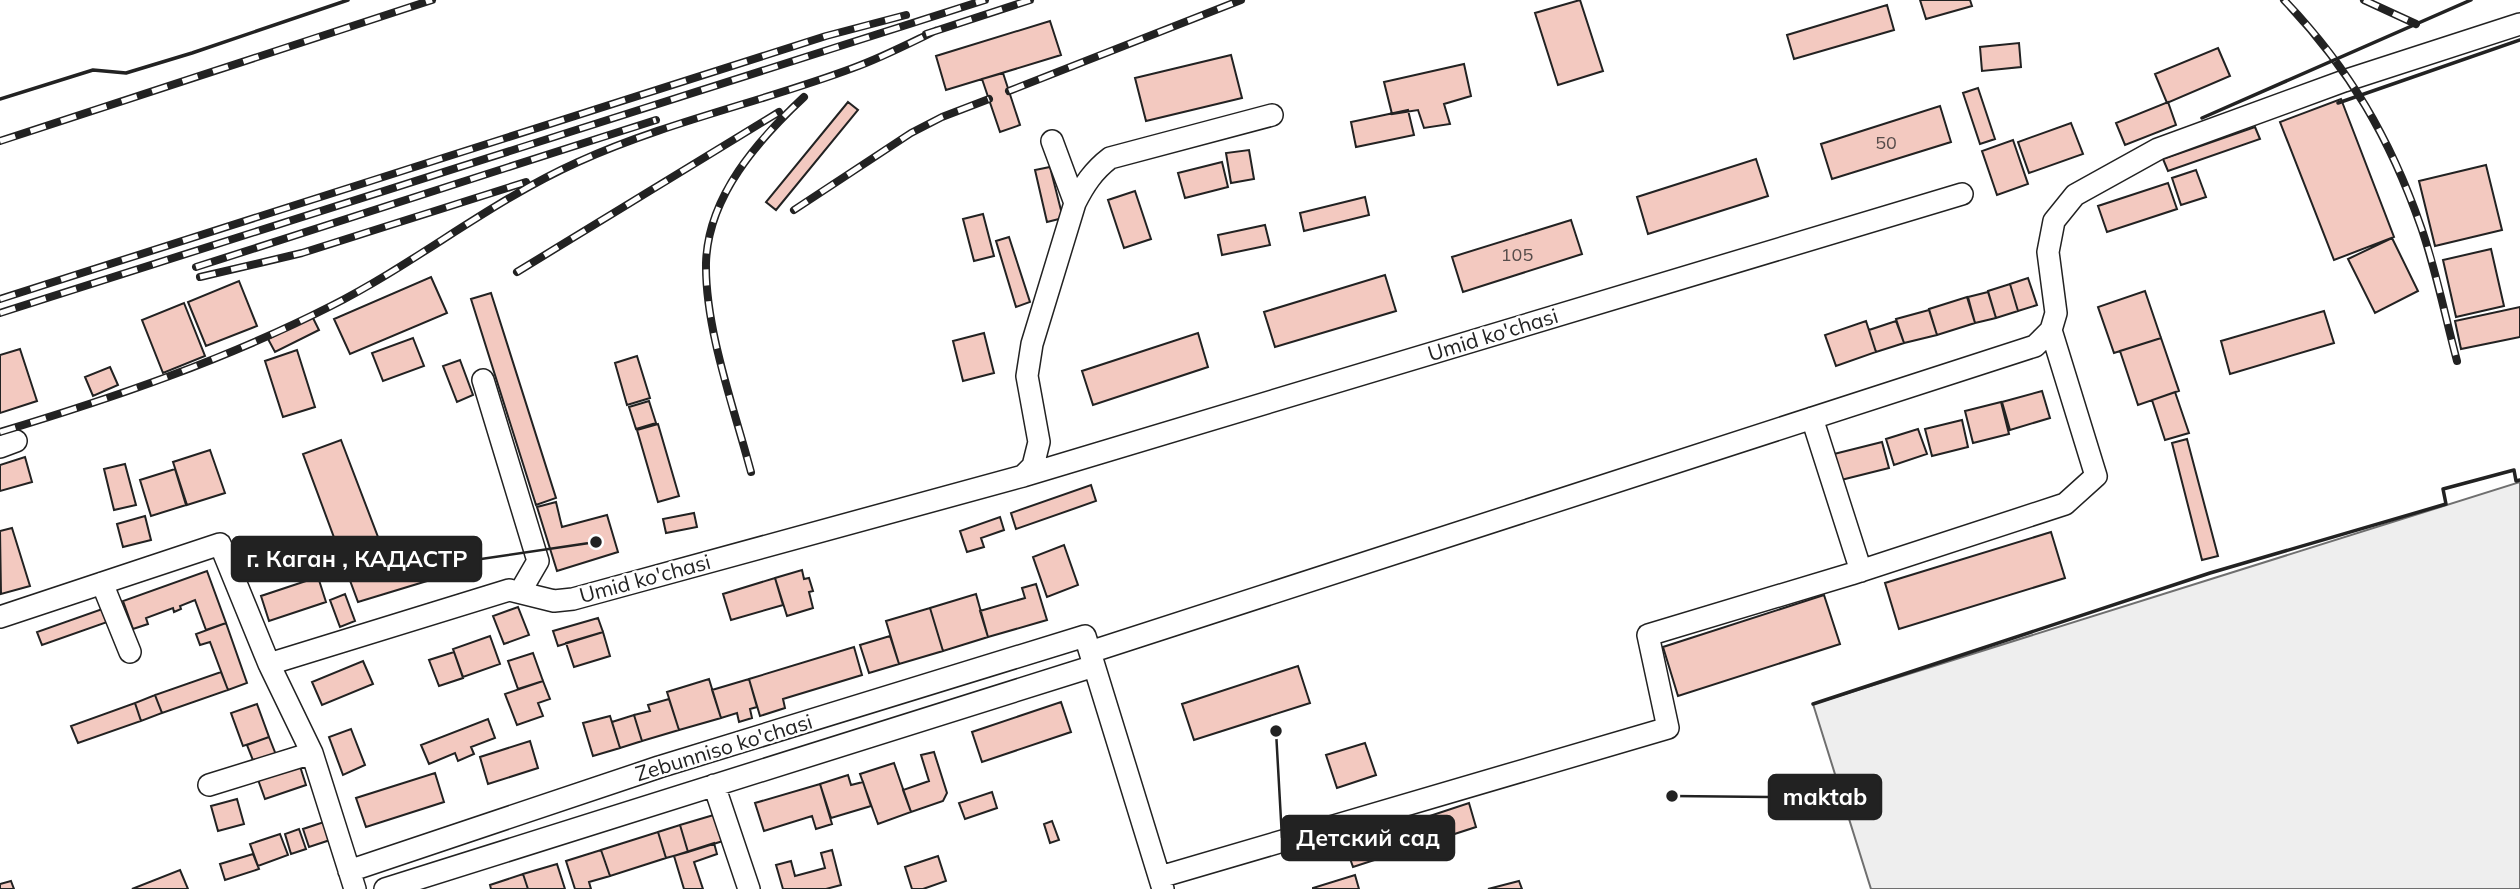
<svg xmlns="http://www.w3.org/2000/svg" width="2520" height="889" viewBox="0 0 2520 889" font-family="Mulish,sans-serif">
	<rect width="100%" height="100%" fill="#fff"/>
	<!-- green -->
	<path fill="#eee" stroke="#6f6f6f" stroke-width="2" d="M 2520,482 L 2520,889 L 1871,889 L 1813,704 Z"/>
	<!-- building -->
	<path fill="#f3c9c0" stroke="#222" stroke-width="2" d="M 1580,0 L 1603,71 L 1558,85 L 1535,13 Z
		M 1920,0 L 1970,0 L 1972,6 L 1926,19 Z
		M 1887,5 L 1894,30 L 1794,59 L 1787,35 Z
		M 1050,21 L 1061,55 L 946,90 L 936,56 Z
		M 2019,43 L 2021,67 L 1982,71 L 1980,47 Z
		M 2218,48 L 2230,76 L 2167,103 L 2155,74 Z
		M 1231,55 L 1242,98 L 1146,121 L 1135,78 Z
		M 1464,64 L 1471,96 L 1444,104 L 1450,124 L 1424,128 L 1418,110 L 1392,114 L 1384,82 Z
		M 1003,73 L 1020,125 L 1000,132 L 982,79 Z
		M 1978,88 L 1995,139 L 1980,144 L 1963,93 Z
		M 2341,99 L 2394,237 L 2334,260 L 2280,122 Z
		M 848,102 L 858,110 L 776,210 L 766,202 Z
		M 2168,102 L 2176,125 L 2125,145 L 2116,123 Z
		M 1940,106 L 1951,142 L 1832,179 L 1821,144 Z
		M 1408,110 L 1414,135 L 1356,147 L 1351,122 Z
		M 2071,123 L 2083,154 L 2029,173 L 2018,142 Z
		M 2255,127 L 2260,139 L 2168,171 L 2163,159 Z
		M 2013,140 L 2028,184 L 1997,195 L 1982,151 Z
		M 1249,150 L 1254,179 L 1231,183 L 1226,153 Z
		M 1756,159 L 1768,196 L 1648,234 L 1637,197 Z
		M 1222,162 L 1228,187 L 1185,198 L 1178,173 Z
		M 2486,165 L 2502,230 L 2435,246 L 2419,181 Z
		M 1050,167 L 1063,218 L 1047,222 L 1035,170 Z
		M 2196,170 L 2206,197 L 2181,205 L 2172,178 Z
		M 2168,183 L 2177,209 L 2107,232 L 2098,206 Z
		M 1135,191 L 1151,239 L 1124,248 L 1108,200 Z
		M 1365,197 L 1369,215 L 1304,231 L 1300,213 Z
		M 983,214 L 994,256 L 974,261 L 963,219 Z
		M 1571,220 L 1582,254 L 1463,292 L 1452,257 Z
		M 1265,225 L 1270,245 L 1222,255 L 1218,235 Z
		M 1009,237 L 1030,302 L 1016,307 L 996,241 Z
		M 2392,238 L 2418,291 L 2375,313 L 2348,259 Z
		M 2491,249 L 2504,306 L 2456,317 L 2443,260 Z
		M 1385,275 L 1396,311 L 1275,347 L 1264,312 Z
		M 431,277 L 447,313 L 350,354 L 334,319 Z
		M 2028,278 L 2037,305 L 2018,311 L 2010,284 Z
		M 239,281 L 257,326 L 206,346 L 188,302 Z
		M 2010,284 L 2018,311 L 1996,318 L 1988,291 Z
		M 2145,291 L 2161,338 L 2114,353 L 2098,307 Z
		M 1988,292 L 1996,318 L 1975,323 L 1968,297 Z
		M 491,293 L 556,498 L 536,505 L 471,299 Z
		M 1967,297 L 1975,323 L 1937,335 L 1929,309 Z
		M 184,303 L 205,356 L 163,373 L 142,320 Z
		M 2520,307 L 2520,337 L 2461,349 L 2455,321 Z
		M 1929,310 L 1937,335 L 1904,343 L 1896,319 Z
		M 2324,311 L 2334,343 L 2230,374 L 2221,341 Z
		M 312,316 L 319,330 L 275,352 L 268,339 Z
		M 1866,321 L 1876,352 L 1836,366 L 1825,335 Z
		M 1896,321 L 1904,343 L 1876,352 L 1869,330 Z
		M 984,333 L 994,373 L 963,381 L 953,341 Z
		M 1198,333 L 1208,367 L 1093,405 L 1082,371 Z
		M 413,338 L 424,366 L 383,381 L 372,353 Z
		M 2161,338 L 2179,391 L 2138,405 L 2120,351 Z
		M 20,349 L 37,401 L 0,413 L 0,355 Z
		M 297,350 L 315,407 L 283,417 L 265,361 Z
		M 637,356 L 650,398 L 627,405 L 615,363 Z
		M 460,360 L 473,395 L 457,402 L 443,366 Z
		M 110,367 L 118,385 L 93,396 L 85,377 Z
		M 2042,391 L 2050,418 L 2010,430 L 2002,402 Z
		M 2175,392 L 2189,433 L 2165,440 L 2152,400 Z
		M 649,401 L 656,423 L 636,429 L 629,407 Z
		M 2001,402 L 2009,434 L 1973,443 L 1965,411 Z
		M 1962,420 L 1968,447 L 1932,456 L 1925,429 Z
		M 658,424 L 679,496 L 658,502 L 637,430 Z
		M 1918,429 L 1927,454 L 1894,465 L 1886,439 Z
		M 2187,439 L 2218,556 L 2202,560 L 2172,443 Z
		M 341,440 L 391,571 L 466,550 L 473,567 L 358,602 L 303,454 Z
		M 1882,442 L 1889,468 L 1841,480 L 1834,454 Z
		M 210,450 L 225,493 L 187,505 L 173,462 Z
		M 25,457 L 32,482 L 0,491 L 0,465 Z
		M 125,464 L 136,505 L 114,510 L 104,469 Z
		M 175,469 L 186,505 L 151,516 L 140,480 Z
		M 1091,485 L 1096,501 L 1016,529 L 1011,513 Z
		M 556,502 L 562,527 L 607,515 L 618,552 L 557,571 L 537,507 Z
		M 694,513 L 697,527 L 666,533 L 663,519 Z
		M 145,516 L 151,540 L 123,547 L 117,524 Z
		M 1000,517 L 1004,530 L 981,538 L 984,547 L 967,552 L 960,531 Z
		M 12,528 L 30,586 L 1,594 L 0,531 Z
		M 2051,532 L 2065,578 L 1899,629 L 1885,583 Z
		M 1064,545 L 1078,585 L 1047,597 L 1033,557 Z
		M 802,570 L 804,579 L 809,578 L 813,591 L 809,592 L 813,608 L 787,616 L 775,578 Z
		M 207,571 L 226,623 L 206,630 L 195,600 L 180,606 L 181,609 L 174,612 L 173,608 L 146,618 L 148,624 L 133,629 L 123,601 Z
		M 318,577 L 326,602 L 269,621 L 261,596 Z
		M 775,578 L 783,605 L 731,620 L 723,594 Z
		M 1036,584 L 1047,620 L 988,637 L 980,611 L 1025,598 L 1022,588 Z
		M 345,594 L 355,621 L 340,627 L 330,600 Z
		M 976,594 L 988,637 L 943,651 L 930,608 Z
		M 1824,595 L 1840,644 L 1678,696 L 1663,647 Z
		M 108,607 L 113,620 L 42,645 L 37,632 Z
		M 518,607 L 529,635 L 504,644 L 493,616 Z
		M 930,608 L 943,651 L 899,664 L 886,621 Z
		M 598,618 L 603,632 L 558,646 L 553,631 Z
		M 226,623 L 247,683 L 228,690 L 210,642 L 200,645 L 196,634 Z
		M 603,632 L 610,656 L 574,667 L 566,643 Z
		M 490,636 L 500,664 L 463,677 L 453,649 Z
		M 890,636 L 899,664 L 869,673 L 860,645 Z
		M 854,647 L 862,675 L 783,699 L 785,708 L 760,716 L 749,679 Z
		M 454,652 L 463,678 L 439,686 L 429,660 Z
		M 533,653 L 543,681 L 518,689 L 508,661 Z
		M 363,661 L 373,684 L 322,705 L 312,682 Z
		M 1298,666 L 1310,703 L 1194,740 L 1182,704 Z
		M 221,672 L 228,690 L 162,713 L 155,695 Z
		M 709,679 L 721,718 L 679,730 L 667,692 Z
		M 749,679 L 757,707 L 750,709 L 752,718 L 739,722 L 737,713 L 721,718 L 712,690 Z
		M 543,681 L 550,699 L 538,703 L 543,716 L 517,725 L 505,694 Z
		M 155,695 L 162,713 L 141,721 L 135,703 Z
		M 669,699 L 679,730 L 642,741 L 634,715 L 650,711 L 648,705 Z
		M 1061,702 L 1071,732 L 982,762 L 972,732 Z
		M 135,703 L 141,721 L 78,743 L 71,726 Z
		M 257,704 L 269,737 L 243,746 L 231,713 Z
		M 634,715 L 642,741 L 620,748 L 612,722 Z
		M 610,716 L 620,748 L 593,756 L 583,723 Z
		M 488,719 L 495,738 L 471,747 L 474,754 L 458,761 L 455,753 L 429,764 L 421,745 Z
		M 351,729 L 365,765 L 343,775 L 329,737 Z
		M 269,737 L 278,760 L 256,768 L 247,745 Z
		M 530,741 L 538,768 L 488,784 L 480,757 Z
		M 1365,743 L 1376,775 L 1337,788 L 1326,755 Z
		M 934,752 L 947,793 L 943,801 L 911,812 L 903,790 L 929,781 L 921,755 Z
		M 298,760 L 306,785 L 265,799 L 256,774 Z
		M 894,763 L 911,812 L 878,824 L 860,774 Z
		M 435,773 L 444,802 L 366,827 L 356,798 Z
		M 848,775 L 851,785 L 863,782 L 871,806 L 831,818 L 820,784 Z
		M 820,784 L 832,824 L 816,829 L 812,816 L 764,831 L 755,803 Z
		M 992,792 L 997,808 L 965,819 L 959,803 Z
		M 237,799 L 244,824 L 218,831 L 211,806 Z
		M 1469,803 L 1476,827 L 1353,867 L 1345,844 Z
		M 717,814 L 726,840 L 688,852 L 680,825 Z
		M 1052,821 L 1059,840 L 1050,843 L 1044,824 Z
		M 324,822 L 330,840 L 309,847 L 303,829 Z
		M 680,825 L 688,852 L 666,858 L 658,832 Z
		M 299,829 L 306,849 L 291,854 L 285,834 Z
		M 658,832 L 666,858 L 610,876 L 601,850 Z
		M 280,834 L 288,855 L 258,866 L 250,844 Z
		M 714,843 L 717,854 L 694,862 L 703,889 L 684,889 L 674,856 Z
		M 601,850 L 610,876 L 589,882 L 591,889 L 575,889 L 566,861 Z
		M 832,850 L 841,885 L 826,889 L 783,889 L 776,865 L 791,861 L 795,876 L 825,868 L 821,853 Z
		M 253,854 L 259,869 L 225,880 L 220,864 Z
		M 938,856 L 946,881 L 923,889 L 912,889 L 905,867 Z
		M 557,864 L 565,889 L 528,889 L 523,874 Z
		M 180,870 L 188,889 L 132,889 Z
		M 523,874 L 528,889 L 491,889 L 490,885 Z
		M 1355,875 L 1359,889 L 1313,889 L 1313,888 Z
		M 11,881 L 14,889 L 0,889 L 0,884 Z
		M 1519,881 L 1522,889 L 1488,889 Z"/>
	<g fill="none" stroke-linecap="round" stroke-linejoin="round">
		<defs>
			<path id="minor" d="M 1052,141 L 1075,203
				M 483,380 L 538,561 L 520,592
				M 1812,418 L 1861,571
				M 0,447 L 16,441
				M 1023,476 L 1962,194
				M 102,583 L 130,652
				M 0,617 L 220,544 L 269,664 L 312,753 L 355,889
				M 1090,652 L 2035,346 L 2051,330 L 2056,313 L 2048,252 L 2054,221 L 2075,195 L 2158,149 L 2344,81 L 2520,24
				M 269,664 L 509,590 L 554,601 L 573,599 L 1023,476 L 1033,466 L 1039,442 L 1027,376 L 1032,344 L 1075,203 C 1084,185 1093,171 1110,158 L 1272,115
				M 209,785 L 312,753
				M 714,785 L 749,889
				M 349,871 L 659,767 L 1085,636 L 1163,889
				M 1160,877 L 1668,728 L 1648,635 L 1851,574 L 2065,504 L 2096,476 L 2051,330
				M 385,889 L 1094,666"/>
		</defs>
		<!-- minor casing -->
		<use href="#minor" stroke="#222" stroke-width="24"/>
		<!-- minor -->
		<use href="#minor" stroke="#fff" stroke-width="21"/>
		<defs>
			<path id="rail" d="M 2284,0 C 2349,68 2390,138 2421,227 C 2436,270 2445,316 2457,361
				M 2364,0 L 2416,24
				M 926,34 L 1030,0
				M 1009,91 L 1241,0
				M 0,141 L 432,0
				M 794,210 L 911,133 L 942,117 L 989,99
				M 196,267 L 656,120
				M 517,272 L 779,112
				M 200,277 L 302,253 L 526,182
				M 0,299 L 826,36 L 906,15
				M 0,313 L 985,0
				M 0,432 C 113,398 225,360 331,306 C 416,263 491,201 578,162 C 666,122 762,102 853,68 C 881,58 908,44 935,31
				M 751,472 C 734,408 705,329 706,263 C 708,196 758,140 804,97"/>
		</defs>
		<!-- rail casing -->
		<use href="#rail" stroke="#222" stroke-width="8"/>
		<!-- rail -->
		<use href="#rail" stroke="#fff" stroke-width="5" stroke-dasharray="16" stroke-linecap="butt"/>
		<!-- wall -->
		<path stroke="#222" stroke-width="3.5" d="M 0,99 L 93,70 L 126,73 L 192,53 L 348,0
			M 2338,103 L 2520,40
			M 2202,118 L 2471,0
			M 1813,704 L 2210,573 L 2446,504 L 2443,489 L 2514,470 L 2516,481 L 2520,480"/>
	</g>
	<g text-anchor="middle" stroke-width="5" stroke-linejoin="round" paint-order="stroke">
		<!-- number labels -->
		<g font-size="18" fill="#564c4a">
			<text x="1886" y="149">50</text>
			<text x="1517" y="261">105</text>
		</g>
		<!-- street labels -->
		<g font-size="21" fill="#222" stroke="#fff">
			<text transform="translate(1493 335) rotate(-17)" y="7">Umid ko'chasi</text>
			<text transform="translate(645 579) rotate(-15)" y="7">Umid ko'chasi</text>
			<text transform="translate(724 748) rotate(-17)" y="7">Zebunniso ko'chasi</text>
		</g>
	</g>
	<!-- callouts -->
	<path fill="none" stroke="#222" stroke-width="2.5" d="M596 542L481 559M1672 796L1769 797M1276 731L1282 838"/>
	<g fill="#222" stroke="#fff" stroke-width="2.5">
		<circle cx="596" cy="542" r="7"/>
		<circle cx="1672" cy="796" r="7"/>
		<circle cx="1276" cy="731" r="7"/>
	</g>
	<g fill="#222" stroke="#222" stroke-width="2.5">
		<rect x="232" y="537" width="249" height="44" rx="7"/>
		<rect x="1769" y="775" width="112" height="44" rx="7"/>
		<rect x="1282" y="816" width="172" height="44" rx="7"/>
	</g>
	<g font-size="23" text-anchor="middle" font-weight="bold" fill="#fff">
		<text x="357" y="567">г. Каган , КАДАСТР</text>
		<text x="1825" y="805">maktab</text>
		<text x="1368" y="846">Детский сад</text>
	</g>
</svg>
